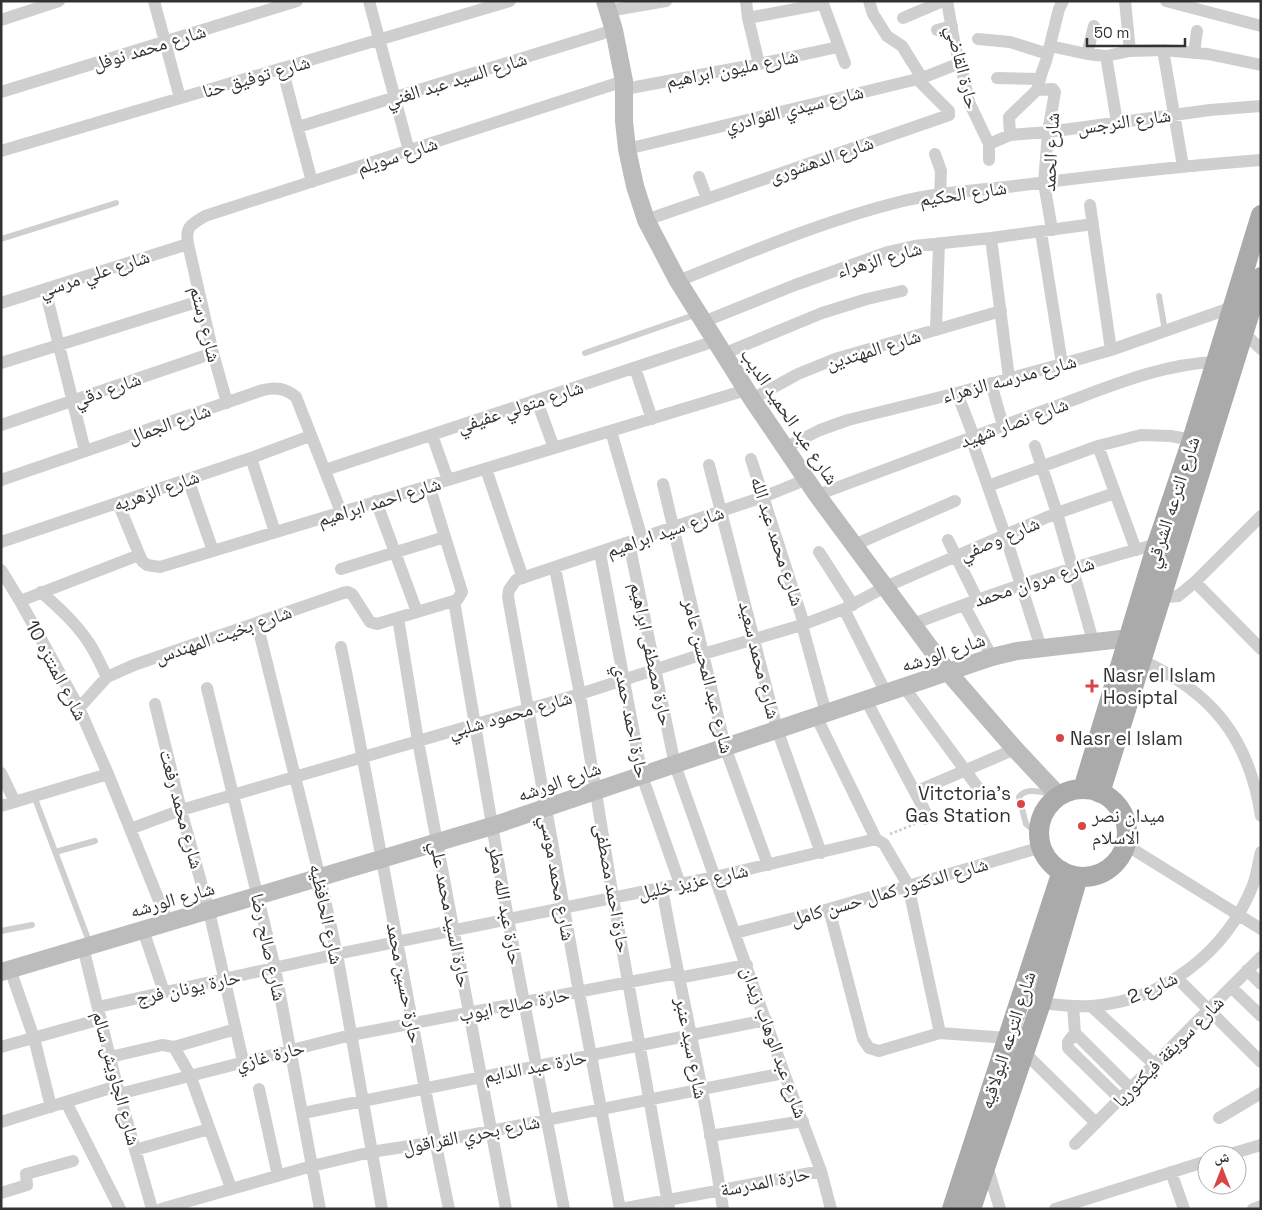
<svg xmlns="http://www.w3.org/2000/svg" width="1262" height="1210" viewBox="0 0 1262 1210" font-family="'Space Grotesk','Noto Naskh Arabic',sans-serif">
	<rect width="100%" height="100%" fill="#fff"/>
	<g fill="none" stroke-linecap="round" stroke-linejoin="round">
		<!-- path -->
		<path stroke="#c9c9c9" stroke-width="2.5" stroke-dasharray="2.5 2.5" stroke-linecap="butt" d="M 890,834 L 915,824"/>
		<!-- lane -->
		<path stroke="#cfcfcf" stroke-width="6" d="M 1,239 L 116,203
			M 1159,296 L 1165,331
			M 585,353 L 697,314
			M 34,796 L 90,944
			M 1039,835 L 1026,824 L 1019,797 C 1026,787 1041,792 1051,794
			M 55,852 L 95,841
			M 1,931 L 32,925"/>
		<!-- street -->
		<path stroke="#cfcfcf" stroke-width="12" d="M 154,1 L 180,98
			M 369,1 L 409,151
			M 746,1 L 748,18 L 759,64
			M 822,1 L 845,63
			M 869,1 L 873,14 L 887,36 L 902,46 L 922,78
			M 947,1 L 955,46 L 964,79 L 969,102 L 989,144 L 989,160
			M 1125,1 L 1130,51
			M 1166,1 L 1261,26
			M 608,11 L 666,1
			M 748,18 L 822,4
			M 903,18 L 943,1
			M 1,20 L 59,1
			M 937,30 L 952,26
			M 978,39 L 1010,42 L 1048,54
			M 1050,46 L 1087,54 L 1106,56 L 1130,51 L 1163,50 L 1208,54 L 1261,65
			M 1163,50 L 1183,166
			M 1194,53 L 1197,31
			M 1087,54 L 1094,26
			M 1106,56 L 1117,122
			M 282,68 L 312,182
			M 997,78 L 1040,79
			M 625,89 L 759,64 L 838,47
			M 1037,90 L 1053,89 L 1055,92 L 1048,132 L 1044,183 L 1052,230
			M 1,92 L 297,1
			M 298,127 L 614,30
			M 1010,135 L 1009,117 L 1037,90 L 1042,72 L 1046,61 L 1059,9 L 1063,1
			M 989,144 L 1010,135 L 1048,132 L 1210,110 L 1261,106
			M 627,149 L 922,78 L 960,63
			M 1,151 L 510,1
			M 935,154 L 941,171 L 940,196
			M 699,177 L 707,199
			M 1090,205 L 1111,350
			M 646,220 L 949,115 L 949,111 L 917,79
			M 1041,232 L 1062,364
			M 991,238 L 1009,378
			M 678,281 C 751,252 823,221 899,202 C 939,192 982,190 1023,185 C 1102,175 1181,166 1261,160
			M 45,289 L 85,451
			M 1,303 L 188,244
			M 703,322 L 795,285 L 888,252 L 914,246 L 991,238 L 1093,224
			M 936,330 L 939,243
			M 1243,332 L 1261,349
			M 723,354 L 822,313 L 867,299 L 902,291
			M 1,363 L 200,301
			M 635,368 L 652,419
			M 991,383 L 1003,426
			M 957,393 L 974,437
			M 752,399 L 798,374 L 835,359 L 1001,311
			M 537,401 L 554,448
			M 227,403 L 213,353 L 188,244 C 185,226 191,225 205,216 L 624,81
			M 1,425 L 213,353
			M 611,431 L 642,539
			M 432,435 L 448,480
			M 971,438 L 1005,535 L 1041,648
			M 1035,446 L 1057,513 L 1093,641
			M 1098,446 L 1136,550
			M 784,448 L 820,430 L 848,420 L 957,393 L 1062,364 L 1111,350 L 1233,307
			M 251,458 L 275,532
			M 751,459 L 804,624
			M 709,465 L 777,729 L 821,853
			M 486,469 L 523,578
			M 325,470 L 715,341
			M 188,479 L 213,551
			M 1,480 L 263,390 C 276,387 285,388 296,397 L 341,512
			M 663,484 L 725,747 L 768,865
			M 988,486 L 1098,446 L 1141,435 L 1171,436 L 1192,440
			M 817,495 C 894,467 971,438 1048,409 C 1102,390 1158,364 1215,362
			M 376,501 L 417,612
			M 118,503 L 142,561 L 147,565 L 160,567 L 746,390
			M 948,540 L 977,599
			M 1,542 L 251,458 L 310,436
			M 629,543 L 675,765 L 784,1073 L 821,1171 L 831,1209
			M 854,545 L 955,501
			M 819,552 L 853,605
			M 600,553 L 642,776 L 680,884
			M 555,568 L 580,694 L 613,898 L 669,1209
			M 341,569 L 445,537
			M 1,570 L 20,601 L 79,708 L 108,774 L 168,923
			M 1195,582 L 1261,649
			M 41,592 C 58,607 76,623 89,643 C 96,653 101,666 107,677
			M 1162,595 L 1168,597 L 1178,596 L 1195,582 L 1261,516
			M 20,601 L 139,555
			M 454,601 L 508,919 L 564,1209
			M 964,605 L 992,657
			M 844,609 L 886,693
			M 398,618 L 418,741 L 506,1209
			M 257,623 L 320,878 L 337,954 L 382,1209
			M 913,624 C 993,593 1074,566 1157,544
			M 802,625 L 826,713
			M 341,647 C 379,834 410,1022 449,1209
			M 1141,660 C 1212,692 1249,738 1261,816
			M 904,687 L 984,796
			M 207,688 L 275,968 L 320,1209
			M 866,700 L 927,815 L 925,819
			M 155,704 L 181,810 L 209,911 L 243,1061
			M 79,708 L 107,677 L 134,665 L 343,593 L 348,592 L 352,594 L 370,622 L 377,624 L 457,600 L 462,592 L 429,485
			M 816,716 L 876,839
			M 1,773 L 15,802
			M 915,792 L 1015,749
			M 1,806 L 108,774
			M 130,829 L 181,810 L 580,694 L 703,654 L 802,625 L 844,609 L 885,587 L 1005,535 L 1057,513 L 1115,493
			M 1126,845 L 1261,929
			M 662,888 C 681,995 707,1101 723,1209
			M 829,909 L 863,1039 L 869,1048 L 879,1051 L 940,1033 L 1008,1038
			M 143,930 L 164,992
			M 735,933 L 829,909 L 1042,847
			M 83,947 L 117,1086 L 152,1209
			M 10,969 L 34,1038 L 51,1107
			M 1247,970 L 1261,984
			M 678,978 L 747,965
			M 1177,978 L 1261,1062
			M 1231,987 L 1261,1016
			M 1041,1003 C 1058,1005 1074,1007 1091,1006 C 1163,1001 1226,953 1253,885 C 1257,875 1258,863 1261,852
			M 1073,1006 L 1075,1033 L 1068,1042 L 1068,1048 L 1120,1099
			M 1091,1006 L 1154,1064
			M 98,1007 L 337,954 L 715,877 L 876,839 L 884,844 L 908,885 L 940,1033
			M 1075,1033 L 1130,1088
			M 1,1047 L 101,1019
			M 174,1047 L 190,1075 L 231,1188
			M 1024,1052 L 1096,1123
			M 110,1057 L 162,1045 L 174,1047 L 236,1029
			M 259,1089 L 278,1176
			M 119,1094 L 351,1035 L 677,973
			M 66,1102 L 120,1209
			M 303,1113 L 766,1020
			M 1219,1118 L 1261,1093
			M 1,1122 L 117,1086
			M 710,1136 L 803,1121
			M 1075,1144 L 1261,957
			M 135,1150 L 209,1129
			M 1227,1155 L 1261,1145
			M 987,1166 L 1000,1209
			M 1171,1172 L 1184,1209
			M 1,1193 L 27,1185 L 26,1174 L 73,1161
			M 161,1209 L 312,1166 L 371,1152 L 435,1142 L 784,1073
			M 620,1209 L 579,992 L 508,597 L 509,590 L 516,580 L 763,497 L 805,480
			M 621,1209 L 821,1171
			M 1055,1209 L 1207,1161
			M 1253,1209 L 1261,1206"/>
		<!-- secondary -->
		<path stroke="#bcbcbc" stroke-width="18" d="M 605,1 L 614,30 L 624,81 L 624,121 L 627,149 L 635,186 L 646,220 L 678,281 L 752,399 L 817,495 L 948,672 L 1015,749 L 1059,796
			M 1,972 L 492,826 L 992,657 L 1017,651 L 1130,638"/>
		<!-- primary -->
		<path stroke="#aaa" stroke-width="20" d="M 1083,789 L 1157,544 L 1192,440 L 1261,215
			M1039 833a44 44 0 1 1 88 0a44 44 0 1 1-88 0Z
			M 1100,793 L 1261,277
			M 952,1209 L 1062,871
			M 971,1209 L 1041,1003 L 1078,877"/>
	</g>
	<!-- markers -->
	<g fill="#d84545" stroke="#fff" stroke-width="2">
		<path d="M1089.5 678.5h5v5h5v5h-5v5h-5v-5h-5v-5h5z"/>
		<circle cx="1060" cy="738" r="5"/>
		<circle cx="1021" cy="804" r="5"/>
		<circle cx="1082" cy="826" r="5"/>
	</g>
	<g text-anchor="middle" stroke-width="5" stroke-linejoin="round" paint-order="stroke">
		<!-- street labels -->
		<g font-size="19" fill="#323232" stroke="#fff">
			<text transform="translate(149 47) rotate(-17)" y="7">شارع محمد نوفل</text>
			<text transform="translate(963 67) rotate(76)" y="7">حارة القاضي</text>
			<text transform="translate(732 68) rotate(-11)" y="7">شارع مليون ابراهيم</text>
			<text transform="translate(256 76) rotate(-16)" y="7">شارع توفيق حنا</text>
			<text transform="translate(456 79) rotate(-17)" y="7">شارع السيد عبد الغني</text>
			<text transform="translate(794 108) rotate(-14)" y="7">شارع سيدي القوادري</text>
			<text transform="translate(1124 121) rotate(-8)" y="7">شارع النرجس</text>
			<text transform="translate(1050 152) rotate(-87)" y="7">شارع الحمد</text>
			<text transform="translate(397 155) rotate(-18)" y="7">شارع سويلم</text>
			<text transform="translate(821 159) rotate(-19)" y="7">شارع الدهشورى</text>
			<text transform="translate(963 193) rotate(-8)" y="7">شارع الحكيم</text>
			<text transform="translate(879 259) rotate(-16)" y="7">شارع الزهراء</text>
			<text transform="translate(94 273) rotate(-18)" y="7">شارع علي مرسي</text>
			<text transform="translate(206 324) rotate(76)" y="7">شارع رستم</text>
			<text transform="translate(873 349) rotate(-17)" y="7">شارع المهتدين</text>
			<text transform="translate(1009 378) rotate(-15)" y="7">شارع مدرسه الزهراء</text>
			<text transform="translate(107 389) rotate(-19)" y="7">شارع دقي</text>
			<text transform="translate(520 406) rotate(-18)" y="7">شارع متولي عفيفي</text>
			<text transform="translate(790 416) rotate(56)" y="7">شارع عبد الحميد الديب</text>
			<text transform="translate(1014 422) rotate(-20)" y="7">شارع نصار شهيد</text>
			<text transform="translate(169 423) rotate(-19)" y="7">شارع الجمال</text>
			<text transform="translate(156 490) rotate(-19)" y="7">شارع الزهريه</text>
			<text transform="translate(379 501) rotate(-17)" y="7">شارع احمد ابراهيم</text>
			<text transform="translate(1172 502) rotate(-72)" y="7">شارع الترعه الشرقي</text>
			<text transform="translate(665 531) rotate(-19)" y="7">شارع سيد ابراهيم</text>
			<text transform="translate(999 538) rotate(-23)" y="7">شارع وصفي</text>
			<text transform="translate(778 541) rotate(72)" y="7">شارع محمد عبد الله</text>
			<text transform="translate(1034 581) rotate(-18)" y="7">شارع مروان محمد</text>
			<text transform="translate(223 634) rotate(-19)" y="7">شارع بخيت المهندس</text>
			<text transform="translate(943 652) rotate(-18)" y="7">شارع الورشه</text>
			<text transform="translate(652 654) rotate(78)" y="7">حارة مصطفى ابراهيم</text>
			<text transform="translate(760 660) rotate(76)" y="7">شارع محمد سعيد</text>
			<text transform="translate(57 670) rotate(62)" y="7">شارع المنتزه 10</text>
			<text transform="translate(709 676) rotate(76)" y="7">شارع عبد المحسن عامر</text>
			<text transform="translate(510 714) rotate(-16)" y="7">شارع محمود شلبي</text>
			<text transform="translate(632 721) rotate(79)" y="7">حارة احمد حمدي</text>
			<text transform="translate(559 781) rotate(-19)" y="7">شارع الورشه</text>
			<text transform="translate(182 809) rotate(75)" y="7">شارع محمد رفعت</text>
			<text transform="translate(558 878) rotate(80)" y="7">شارع محمد موسي</text>
			<text transform="translate(693 881) rotate(-12)" y="7">شارع عزيز خليل</text>
			<text transform="translate(613 888) rotate(80)" y="7">حارة احمد مصطفى</text>
			<text transform="translate(889 891) rotate(-16)" y="7">شارع الدكتور كمال حسن كامل</text>
			<text transform="translate(172 899) rotate(-16)" y="7">شارع الورشه</text>
			<text transform="translate(506 905) rotate(80)" y="7">حارة عبد الله مطر</text>
			<text transform="translate(327 914) rotate(78)" y="7">شارع الحافظيه</text>
			<text transform="translate(451 914) rotate(79)" y="7">حارة السيد محمد علي</text>
			<text transform="translate(269 947) rotate(78)" y="7">شارع صالح رضا</text>
			<text transform="translate(405 983) rotate(79)" y="7">حارة حسين محمد</text>
			<text transform="translate(188 987) rotate(-12)" y="7">حارة يونان فرج</text>
			<text transform="translate(1152 987) rotate(-24)" y="7">شارع 2</text>
			<text transform="translate(514 1004) rotate(-11)" y="7">حارة صالح ايوب</text>
			<text transform="translate(1007 1040) rotate(-72)" y="7">شارع الترعه البولاقيه</text>
			<text transform="translate(775 1042) rotate(70)" y="7">شارع عبد الوهاب زيدان</text>
			<text transform="translate(692 1048) rotate(79)" y="7">شارع سيد عنبر</text>
			<text transform="translate(1168 1051) rotate(-45)" y="7">شارع سويقة فيكتوريا</text>
			<text transform="translate(270 1055) rotate(-14)" y="7">حارة غازي</text>
			<text transform="translate(535 1066) rotate(-11)" y="7">حارة عبد الدايم</text>
			<text transform="translate(117 1078) rotate(75)" y="7">شارع الجاويش سالم</text>
			<text transform="translate(471 1134) rotate(-11)" y="7">شارع بحري القراقول</text>
			<text transform="translate(765 1181) rotate(-11)" y="7">حارة المدرسة</text>
		</g>
		<!-- poi labels -->
		<g font-size="19" fill="#323232" stroke="#fff" text-anchor="start">
			<text x="1103" y="682">Nasr el Islam<tspan x="1103" dy="22">Hosiptal</tspan></text>
			<text x="1070" y="745">Nasr el Islam</text>
			<text x="1011" y="800" text-anchor="end">Vitctoria's<tspan x="1011" dy="22">Gas Station</tspan></text>
			<text x="1092" y="822">ميدان نصر<tspan x="1092" dy="22">الاسلام</tspan></text>
		</g>
	</g>
	<!-- border -->
	<rect width="1262" height="1210" fill="none" stroke="#323232" stroke-width="5"/>
	<!-- north arrow -->
	<g transform="translate(1222 1170)"><circle r="24" fill="#ffffff" stroke="#adadad"/>
	<path d="M0-4L9 19L0 12L-9 19Z" fill="#d84545"/>
	<text y="-8" font-size="14" font-weight="bold" text-anchor="middle" fill="#323232">ش</text>
	</g>
	<!-- scale -->
	<path d="M1087 38v8h98v-8" fill="none" stroke="#323232" stroke-width="2.5"/>
	<text x="1094" y="38" font-size="15" fill="#323232" stroke="#ffffff" stroke-width="4" paint-order="stroke">50 m</text>
</svg>
